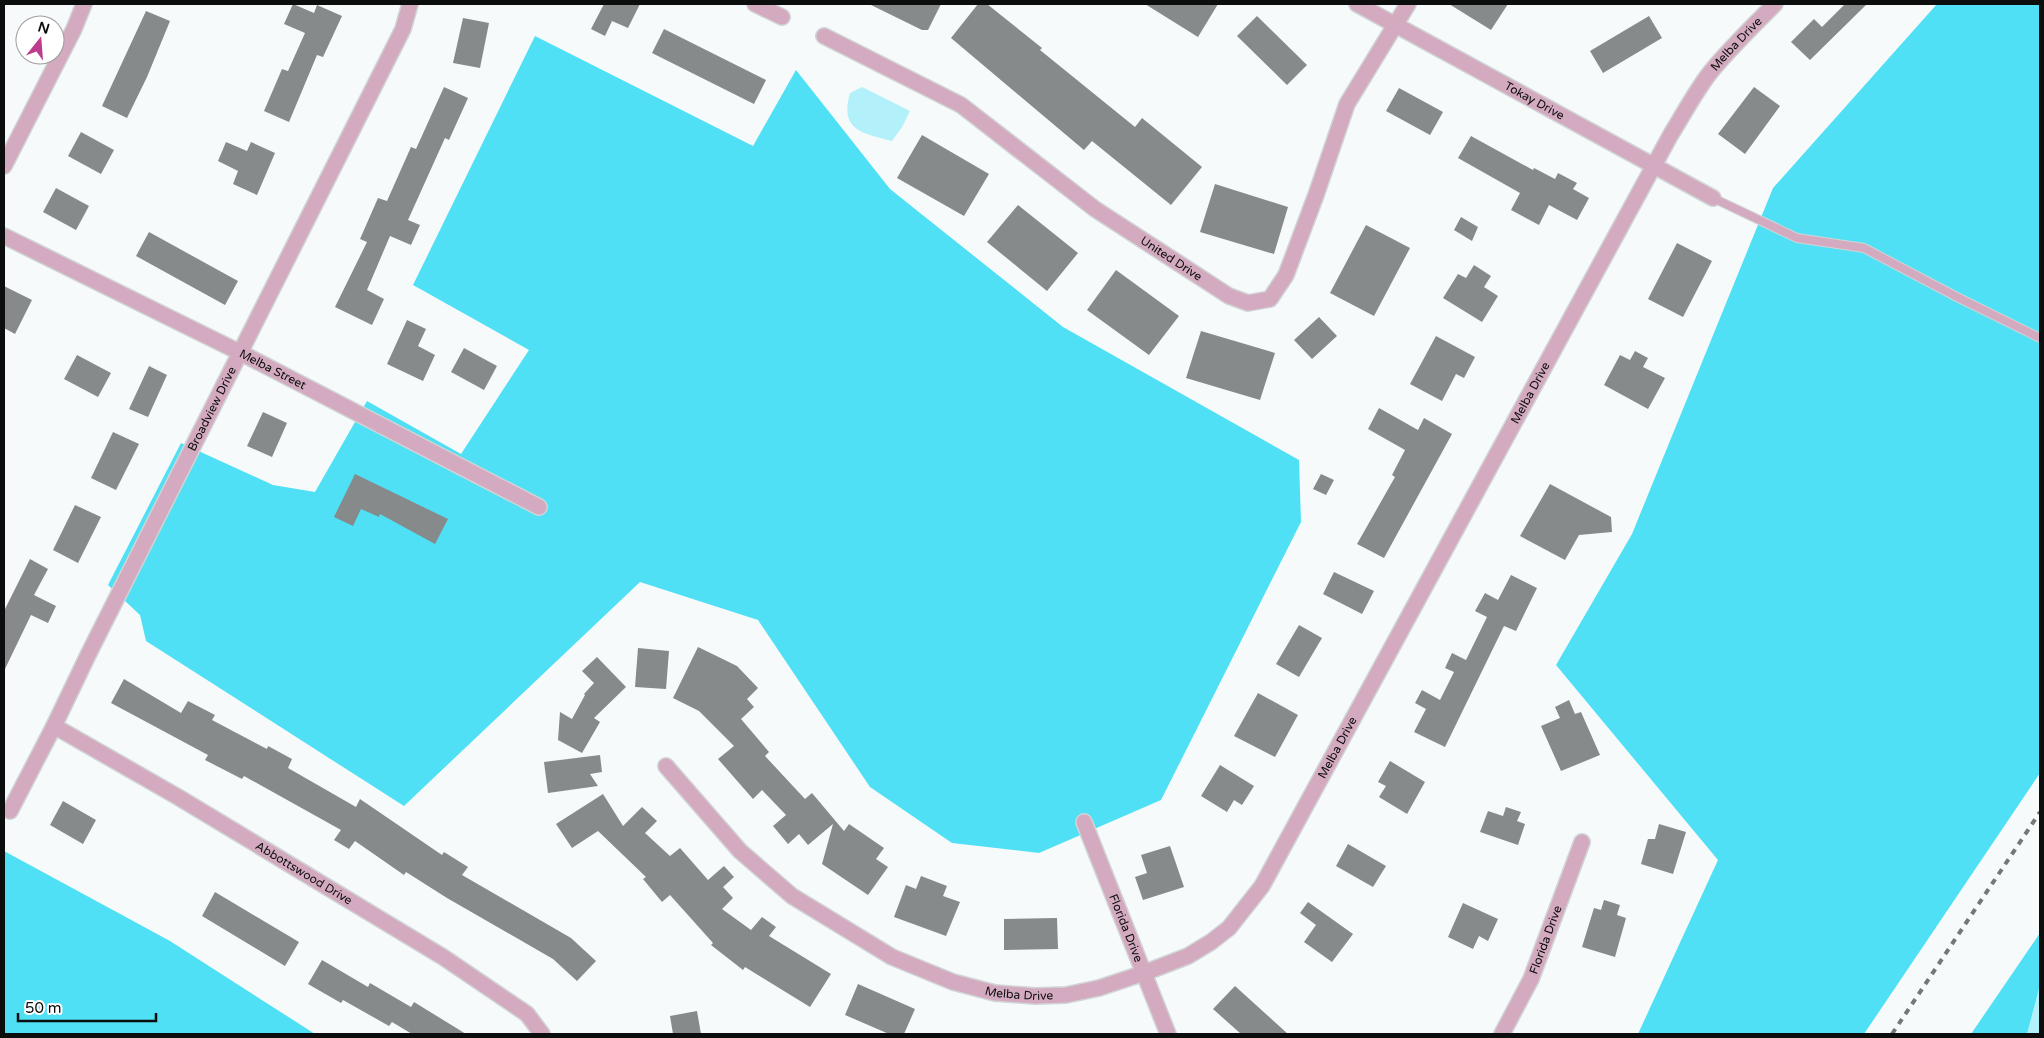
<svg xmlns="http://www.w3.org/2000/svg" width="2044" height="1038" viewBox="0 0 2044 1038" font-family="'Varela Round',sans-serif">
	<rect width="100%" height="100%" fill="#f6fafb"/>
	<!-- green -->
	<path fill="#b2f0fa" d="M 862,87 L 910,111 L 902,127 L 892,141 C 863,133 839,131 850,93 Z
		M 2040,985 L 2040,1034 L 2027,1034 Z"/>
	<!-- forest -->
	<path fill="#4fe0f6" d="M 1937,4 L 2040,4 L 2040,773 L 1864,1034 L 1638,1034 L 1718,860 L 1556,665 L 1632,534 L 1773,188 Z
		M 535,36 L 753,146 L 796,70 L 890,189 L 1063,327 L 1299,460 L 1301,522 L 1161,800 L 1039,853 L 952,843 L 870,787 L 758,620 L 640,582 L 404,806 L 146,641 L 140,615 L 108,585 L 181,443 L 273,485 L 315,492 L 367,401 L 461,454 L 529,350 L 413,285 Z
		M 4,851 L 170,941 L 315,1034 L 4,1034 Z
		M 2040,933 L 2040,985 L 2027,1034 L 1971,1034 Z"/>
	<!-- building -->
	<path fill="#868a8a" d="M 293,4 L 314,13 L 317,5 L 342,16 L 323,57 L 317,55 L 289,122 L 264,111 L 282,69 L 288,71 L 305,33 L 284,24 Z
		M 604,4 L 640,4 L 628,28 L 612,21 L 605,36 L 591,29 Z
		M 869,4 L 941,4 L 928,30 L 922,30 Z
		M 978,4 L 987,4 L 1042,48 L 1040,50 L 1135,127 L 1142,118 L 1202,167 L 1171,205 L 1092,141 L 1084,150 L 951,38 Z
		M 1145,4 L 1218,4 L 1198,37 Z
		M 1449,4 L 1508,4 L 1491,30 Z
		M 1845,4 L 1867,4 L 1810,60 L 1791,42 L 1814,19 L 1822,27 Z
		M 146,11 L 170,21 L 147,77 L 127,118 L 102,106 Z
		M 1257,16 L 1307,65 L 1287,85 L 1237,36 Z
		M 1649,16 L 1662,38 L 1603,73 L 1590,51 Z
		M 463,18 L 489,23 L 480,68 L 453,63 Z
		M 664,29 L 766,80 L 754,104 L 652,53 Z
		M 444,87 L 468,98 L 449,140 L 445,138 L 408,220 L 420,225 L 411,245 L 390,236 L 367,290 L 384,299 L 372,325 L 335,307 L 367,242 L 360,239 L 378,198 L 387,201 L 411,147 L 416,149 Z
		M 1754,87 L 1780,106 L 1745,154 L 1718,134 Z
		M 1399,88 L 1443,112 L 1430,135 L 1386,111 Z
		M 81,132 L 114,150 L 101,174 L 68,156 Z
		M 922,135 L 989,174 L 964,216 L 897,178 Z
		M 1471,136 L 1533,170 L 1534,168 L 1555,179 L 1558,173 L 1577,183 L 1573,189 L 1589,198 L 1577,220 L 1549,205 L 1539,225 L 1511,210 L 1520,193 L 1458,158 Z
		M 226,142 L 247,151 L 251,142 L 275,153 L 257,195 L 233,184 L 238,171 L 218,161 Z
		M 1215,184 L 1288,207 L 1274,254 L 1200,232 Z
		M 56,188 L 89,206 L 76,230 L 43,212 Z
		M 1018,205 L 1078,253 L 1047,291 L 987,242 Z
		M 1461,217 L 1478,227 L 1472,241 L 1454,230 Z
		M 1366,225 L 1410,248 L 1374,316 L 1330,293 Z
		M 149,232 L 238,281 L 225,305 L 136,256 Z
		M 1677,243 L 1712,261 L 1683,317 L 1648,299 Z
		M 1474,265 L 1491,276 L 1484,287 L 1498,296 L 1482,322 L 1443,298 L 1458,274 L 1466,278 Z
		M 1116,270 L 1179,316 L 1149,355 L 1087,310 Z
		M 4,286 L 32,300 L 15,334 L 4,328 Z
		M 1319,317 L 1337,336 L 1312,359 L 1294,340 Z
		M 407,320 L 426,329 L 418,346 L 435,355 L 423,381 L 387,364 Z
		M 1201,331 L 1275,353 L 1260,400 L 1186,378 Z
		M 1436,336 L 1475,357 L 1464,378 L 1456,374 L 1442,401 L 1410,384 Z
		M 464,348 L 497,366 L 484,390 L 451,372 Z
		M 1635,351 L 1648,358 L 1643,367 L 1665,378 L 1648,409 L 1604,385 L 1620,355 L 1630,360 Z
		M 77,355 L 111,373 L 98,397 L 64,379 Z
		M 149,366 L 167,375 L 148,417 L 129,409 Z
		M 1379,408 L 1418,430 L 1424,418 L 1452,434 L 1384,558 L 1357,544 L 1395,477 L 1392,475 L 1405,450 L 1368,429 Z
		M 263,412 L 287,423 L 272,457 L 247,446 Z
		M 113,432 L 139,444 L 116,490 L 91,478 Z
		M 355,474 L 448,519 L 435,544 L 380,514 L 379,517 L 361,509 L 353,526 L 334,517 Z
		M 1321,474 L 1334,480 L 1326,495 L 1313,489 Z
		M 1550,484 L 1611,517 L 1612,532 L 1579,535 L 1565,560 L 1520,536 Z
		M 75,505 L 101,517 L 78,563 L 53,550 Z
		M 30,559 L 48,569 L 34,595 L 56,606 L 48,623 L 31,615 L 4,671 L 4,611 Z
		M 1334,572 L 1374,591 L 1362,614 L 1323,594 Z
		M 1511,575 L 1537,588 L 1516,631 L 1504,626 L 1445,747 L 1414,732 L 1426,709 L 1415,703 L 1422,690 L 1440,700 L 1454,672 L 1445,668 L 1452,653 L 1466,660 L 1487,617 L 1475,611 L 1485,593 L 1498,600 Z
		M 1299,625 L 1322,638 L 1299,677 L 1276,664 Z
		M 698,647 L 737,666 L 758,688 L 747,699 L 754,707 L 741,719 L 769,752 L 765,756 L 805,799 L 812,793 L 844,831 L 849,824 L 884,848 L 876,859 L 888,867 L 868,895 L 822,864 L 833,824 L 808,845 L 799,834 L 788,844 L 773,826 L 786,815 L 762,790 L 753,799 L 718,759 L 734,746 L 699,711 L 673,698 Z
		M 638,648 L 669,651 L 666,689 L 635,687 Z
		M 597,657 L 626,687 L 594,718 L 600,722 L 582,753 L 558,740 L 560,712 L 572,719 L 585,695 L 584,694 L 594,683 L 582,671 Z
		M 124,679 L 181,713 L 188,701 L 215,715 L 212,720 L 267,749 L 268,746 L 292,759 L 288,768 L 356,807 L 360,799 L 442,855 L 444,852 L 468,867 L 462,875 L 571,938 L 596,961 L 577,981 L 553,959 L 447,898 L 406,872 L 404,875 L 355,841 L 349,849 L 334,840 L 341,830 L 244,776 L 242,779 L 205,760 L 208,755 L 111,703 Z
		M 1258,693 L 1298,715 L 1275,757 L 1234,736 Z
		M 1569,700 L 1575,714 L 1581,712 L 1600,755 L 1561,771 L 1541,726 L 1560,718 L 1555,707 Z
		M 600,755 L 602,772 L 590,774 L 598,786 L 548,793 L 544,762 Z
		M 1390,761 L 1425,782 L 1407,814 L 1379,797 L 1386,786 L 1378,782 Z
		M 1220,765 L 1254,786 L 1242,805 L 1234,800 L 1227,812 L 1201,796 Z
		M 603,794 L 623,826 L 642,807 L 657,821 L 645,833 L 670,856 L 680,848 L 708,880 L 724,866 L 734,877 L 723,887 L 733,898 L 722,909 L 751,930 L 762,917 L 776,927 L 769,936 L 831,974 L 810,1007 L 745,967 L 743,970 L 711,945 L 713,943 L 670,895 L 662,902 L 643,879 L 646,877 L 598,831 L 572,848 L 556,824 Z
		M 63,801 L 96,820 L 83,844 L 50,825 Z
		M 1506,807 L 1521,812 L 1517,821 L 1525,824 L 1518,845 L 1480,832 L 1488,811 L 1503,816 Z
		M 1659,824 L 1686,832 L 1673,874 L 1641,864 L 1648,839 L 1655,839 Z
		M 1348,844 L 1386,866 L 1373,887 L 1336,866 Z
		M 1170,846 L 1184,887 L 1143,900 L 1135,877 L 1147,873 L 1141,855 Z
		M 921,876 L 947,886 L 943,896 L 960,902 L 946,936 L 894,917 L 906,885 L 916,889 Z
		M 215,892 L 299,942 L 285,966 L 202,916 Z
		M 1604,900 L 1620,905 L 1617,915 L 1626,918 L 1615,957 L 1582,947 L 1594,908 L 1601,910 Z
		M 1308,902 L 1353,934 L 1332,962 L 1304,942 L 1316,925 L 1300,913 Z
		M 1463,903 L 1498,919 L 1488,941 L 1479,936 L 1473,949 L 1448,937 Z
		M 1057,918 L 1058,949 L 1004,950 L 1004,919 Z
		M 322,960 L 368,987 L 370,983 L 411,1007 L 414,1002 L 466,1034 L 412,1034 L 392,1022 L 389,1026 L 343,1000 L 341,1003 L 308,984 Z
		M 858,984 L 915,1009 L 904,1034 L 889,1034 L 845,1015 Z
		M 1235,986 L 1288,1034 L 1241,1034 L 1213,1009 Z
		M 697,1011 L 701,1034 L 673,1034 L 670,1016 Z"/>
	<g fill="none" stroke-linecap="round" stroke-linejoin="round">
		<defs>
			<path id="service" d="M 1713,198 L 1797,238 L 1864,248 L 1957,297 L 2040,338"/>
			<g id="minor">
				<path d="M 755,4 L 782,17"/>
				<path id="s1" d="M 1357,4 L 1713,198"/>
				<path id="s2" d="M 824,36 L 961,105 L 1095,209 L 1229,296 L 1248,303 L 1270,299 L 1286,275 L 1316,195 L 1347,104 L 1408,4"/>
				<path d="M 4,166 L 74,29 L 84,4"/>
				<path id="s3" d="M 4,236 L 241,353 L 539,507"/>
				<path id="s4" d="M 54,726 L 178,797 L 443,957 L 527,1014 L 542,1034"/>
				<path id="s5" d="M 666,766 L 740,851 L 792,896 L 892,957 L 953,982 L 995,993 L 1035,996 L 1066,995 L 1099,988 L 1144,973 L 1188,956 L 1211,942 L 1229,928 L 1262,886 L 1670,136 C 1683,115 1694,94 1709,74 C 1729,49 1753,26 1775,4"/>
				<path id="s6" d="M 10,811 L 54,726 L 89,653 L 403,29 L 410,4"/>
				<path id="s7" d="M 1084,822 L 1168,1034"/>
				<path id="s8" d="M 1502,1034 L 1531,979 L 1582,842"/>
			</g>
		</defs>
		<!-- service casing -->
		<use href="#service" stroke="#d1d4d5" stroke-width="10"/>
		<!-- minor casing -->
		<use href="#minor" stroke="#d1d4d5" stroke-width="18"/>
		<!-- service -->
		<use href="#service" stroke="#d3aabf" stroke-width="8"/>
		<!-- minor -->
		<use href="#minor" stroke="#d3aabf" stroke-width="15"/>
		<!-- rail -->
		<path stroke="#757777" stroke-width="4" stroke-dasharray="6 6" stroke-linecap="butt" d="M 1892,1034 L 2040,812"/>
	</g>
	<g text-anchor="middle" stroke-width="4.5" stroke-linejoin="round" paint-order="stroke">
		<!-- street labels -->
		<g font-size="12" fill="#0c0d0d" stroke="#fff">
			<text dy="4" stroke="none"><textPath href="#s5" startOffset="1678">Melba Drive</textPath></text>
			<text dy="4" stroke="none"><textPath href="#s1" startOffset="202">Tokay Drive</textPath></text>
			<text dy="4" stroke="none"><textPath href="#s2" startOffset="414">United Drive</textPath></text>
			<text dy="4" stroke="none"><textPath href="#s3" startOffset="300">Melba Street</textPath></text>
			<text dy="4" stroke="none"><textPath href="#s5" startOffset="1272">Melba Drive</textPath></text>
			<text dy="4" stroke="none"><textPath href="#s6" startOffset="450">Broadview Drive</textPath></text>
			<text dy="4" stroke="none"><textPath href="#s5" startOffset="868">Melba Drive</textPath></text>
			<text dy="4" stroke="none"><textPath href="#s4" startOffset="290">Abbottswood Drive</textPath></text>
			<text dy="4" stroke="none"><textPath href="#s7" startOffset="114">Florida Drive</textPath></text>
			<text dy="4" stroke="none"><textPath href="#s8" startOffset="104">Florida Drive</textPath></text>
			<text dy="4" stroke="none"><textPath href="#s5" startOffset="432">Melba Drive</textPath></text>
		</g>
	</g>
	<!-- border -->
	<rect width="2044" height="1038" fill="none" stroke="#0c0d0d" stroke-width="10"/>
	<!-- north arrow -->
	<g transform="translate(40 40) rotate(17)"><circle r="24" fill="#ffffff" stroke="#9e9e9e"/>
	<path d="M0-4L9 19L0 12L-9 19Z" fill="#bb3d8b"/>
	<text y="-8" font-size="14" font-weight="bold" text-anchor="middle" fill="#0c0d0d">N</text>
	</g>
	<!-- scale -->
	<path d="M18 1013v8h138v-8" fill="none" stroke="#0c0d0d" stroke-width="2.5"/>
	<text x="25" y="1013" font-size="15" fill="#0c0d0d" stroke="#ffffff" stroke-width="4" paint-order="stroke">50 m</text>
</svg>
